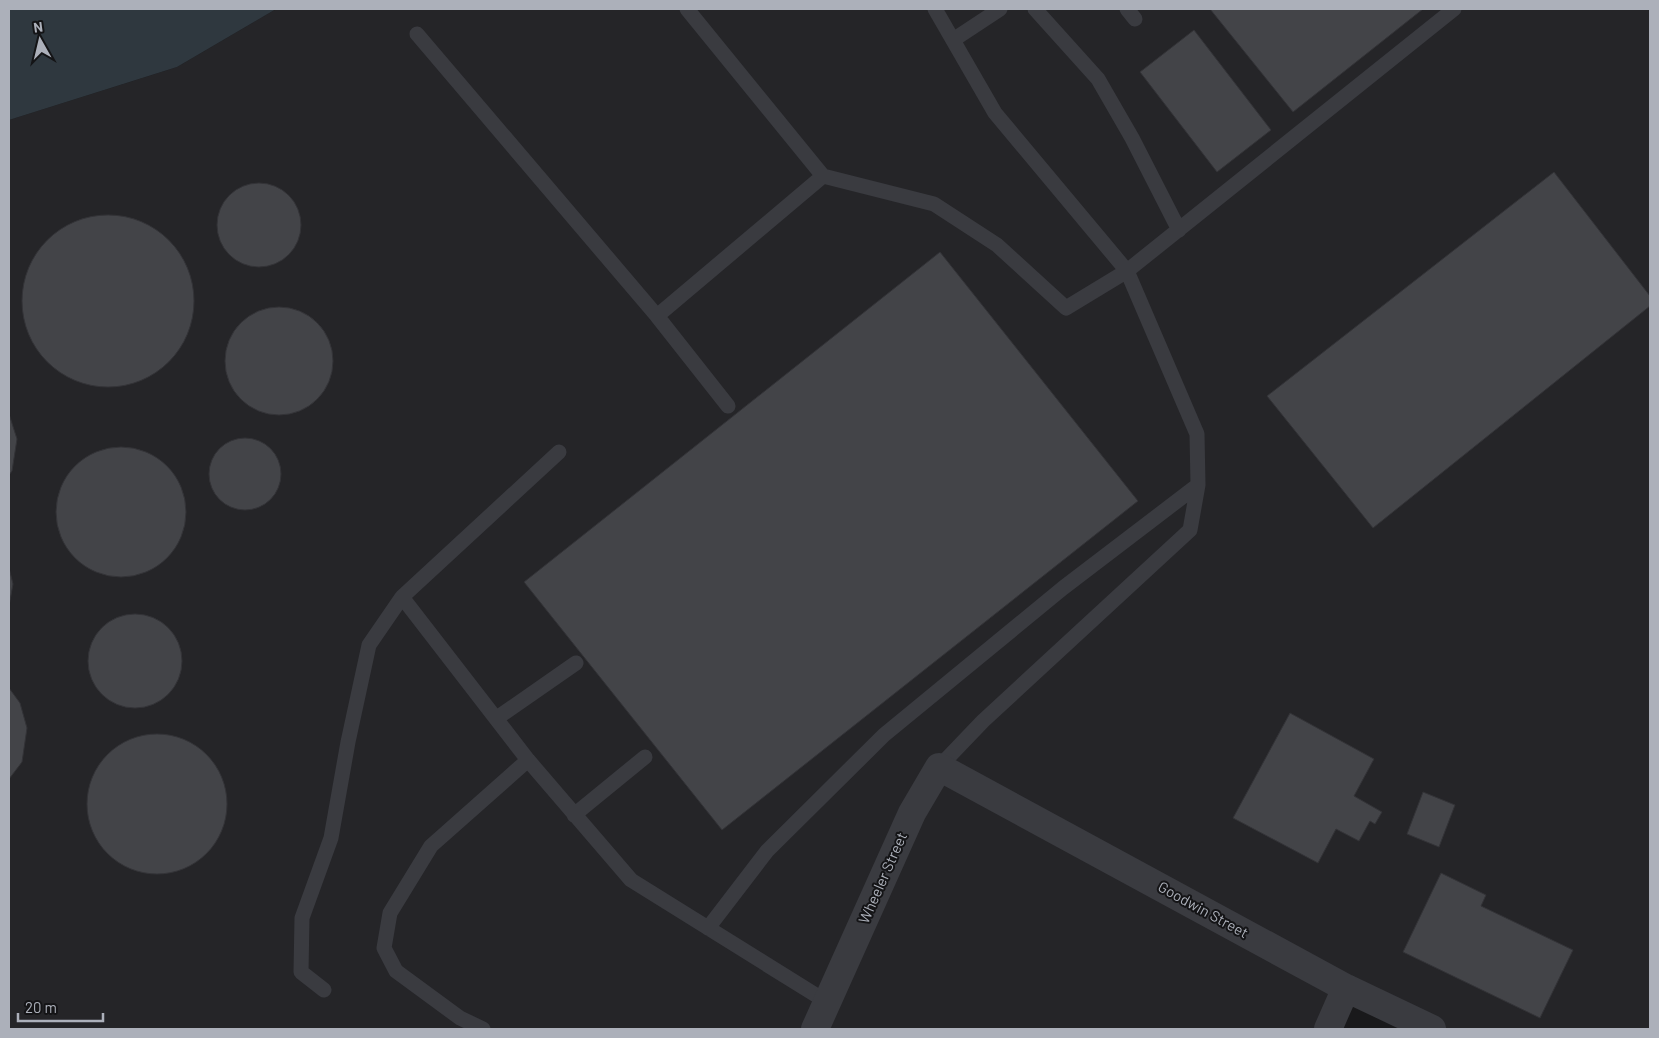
<svg xmlns="http://www.w3.org/2000/svg" width="1659" height="1038" viewBox="0 0 1659 1038" font-family="Barlow,sans-serif">
	<rect width="100%" height="100%" fill="#19191b"/>
	<!-- built -->
	<path fill="#252528" d="M 276,9 L 1650,9 L 1650,1029 L 1432,1029 L 1346,988 L 1328,1029 L 9,1029 L 9,120 L 177,67 Z"/>
	<!-- water -->
	<path fill="#2f383f" d="M 9,9 L 276,9 L 177,67 L 9,120 Z"/>
	<!-- building -->
	<path fill="#434448" stroke="#333337" d="M 1210,9 L 1423,9 L 1293,112 Z
		M 1194,30 L 1271,130 L 1217,172 L 1140,72 Z
		M 1554,172 L 1650,296 L 1650,306 L 1373,528 L 1267,396 Z
		M217 225a42 42 0 1 1 84 0a42 42 0 1 1-84 0Z
		M22 301a86 86 0 1 1 172 0a86 86 0 1 1-172 0Z
		M 940,252 L 1138,501 L 722,830 L 524,582 Z
		M225 361a54 54 0 1 1 108 0a54 54 0 1 1-108 0Z
		M 9,414 L 17,439 L 12,471 L 9,475 Z
		M209 474a36 36 0 1 1 72 0a36 36 0 1 1-72 0Z
		M56 512a65 65 0 1 1 130 0a65 65 0 1 1-130 0Z
		M 9,568 L 13,584 L 9,606 Z
		M88 661a47 47 0 1 1 94 0a47 47 0 1 1-94 0Z
		M 9,688 L 20,703 L 27,728 L 22,762 L 9,779 Z
		M 1290,713 L 1374,759 L 1354,796 L 1382,812 L 1375,824 L 1370,821 L 1359,841 L 1336,829 L 1318,863 L 1233,818 Z
		M87 804a70 70 0 1 1 140 0a70 70 0 1 1-140 0Z
		M 1423,792 L 1455,805 L 1439,847 L 1407,834 Z
		M 1441,873 L 1486,895 L 1481,906 L 1573,950 L 1540,1018 L 1403,952 Z"/>
	<g fill="none" stroke-linecap="round" stroke-linejoin="round">
		<!-- service -->
		<path stroke="#3a3b40" stroke-width="15" d="M 687,9 L 823,176 L 934,204 L 997,245 L 1066,308 L 1127,271 L 1454,9
			M 935,9 L 995,113 L 1127,271 L 1197,434 L 1198,485 L 1190,530 L 983,721 L 939,767
			M 1035,9 L 1098,79 L 1132,138 L 1179,230
			M 1127,9 L 1135,19
			M 417,34 L 657,316 L 823,176
			M 953,40 L 1000,9
			M 657,316 L 728,406
			M 559,452 L 402,597 L 528,760 L 631,880 L 827,1002
			M 497,718 L 576,663
			M 574,815 L 645,757
			M 708,928 L 767,851 L 884,735 L 1063,588 L 1198,485
			M 324,990 L 301,972 L 302,918 L 331,838 L 348,742 L 369,645 L 402,597
			M 483,1029 L 460,1018 L 396,971 L 384,948 L 390,913 L 431,846 L 528,760"/>
		<!-- minor -->
		<path stroke="#3a3b40" stroke-width="28" d="M 815,1029 L 912,813 L 939,767 L 1346,988 L 1432,1029
			M 1328,1029 L 1346,988"/>
	</g>
	<g text-anchor="middle" stroke-width="4" stroke-linejoin="round" paint-order="stroke">
		<!-- street labels -->
		<g font-size="15" fill="#acb0ba" stroke="#141416">
			<text transform="translate(883 878) rotate(-66)" y="5">Wheeler Street</text>
			<text transform="translate(1203 910) rotate(29)" y="5">Goodwin Street</text>
		</g>
	</g>
	<!-- border -->
	<rect width="1659" height="1038" fill="none" stroke="#acb0ba" stroke-width="20"/>
	<!-- north arrow -->
	<g transform="translate(40 40) rotate(352)" stroke="#141416" stroke-width="4" paint-order="stroke">
	<path d="M0-4L9 19L0 12L-9 19Z" fill="#acb0ba"/>
	<text y="-8" font-size="14" font-weight="bold" text-anchor="middle" fill="#acb0ba">N</text>
	</g>
	<!-- scale -->
	<path d="M18 1013v8h85v-8" fill="none" stroke="#acb0ba" stroke-width="2.5"/>
	<text x="25" y="1013" font-size="15" fill="#acb0ba" stroke="#141416" stroke-width="4" paint-order="stroke">20 m</text>
</svg>
